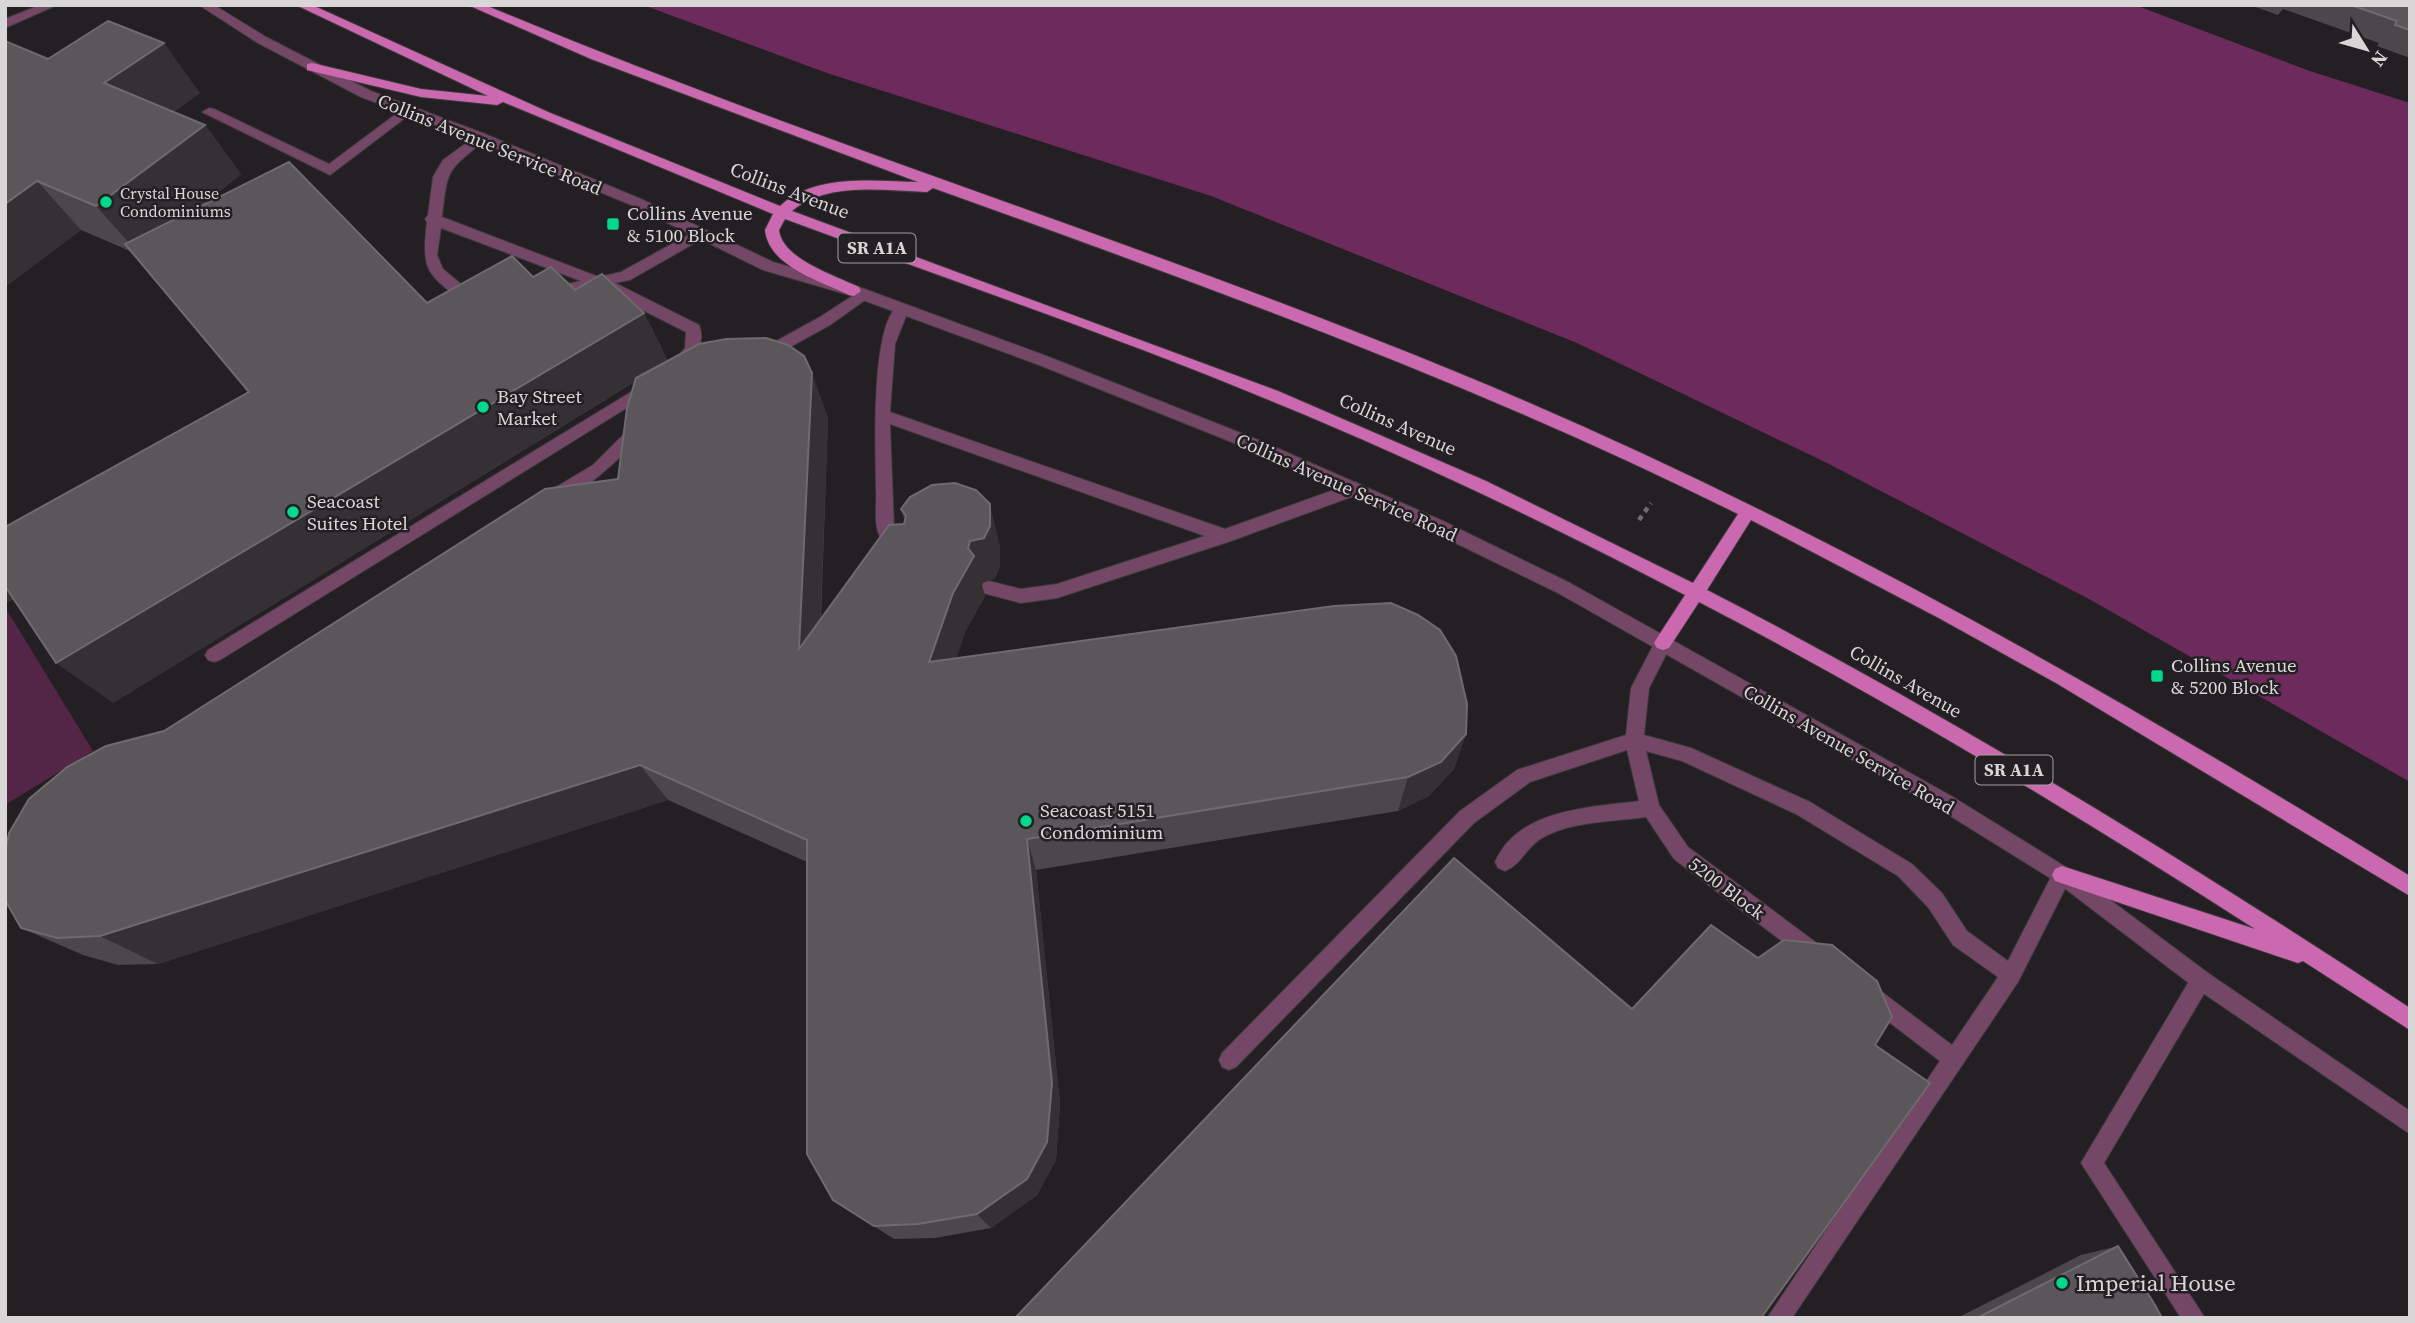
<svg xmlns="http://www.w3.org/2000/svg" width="2415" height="1323" viewBox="0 0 2415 1323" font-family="'Source Serif 4',serif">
	<rect width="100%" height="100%" fill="#231f22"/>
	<!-- green -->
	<path fill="#532546" d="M 5,607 L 93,751 L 5,805 Z"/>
	<!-- water -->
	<path fill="#6d2a5c" d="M 643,5 L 2135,5 L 2307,70 L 2410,103 L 2410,782 L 2089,599 L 1825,462 L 1577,343 L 1211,196 L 827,73 Z"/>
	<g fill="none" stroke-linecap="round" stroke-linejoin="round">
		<defs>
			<path id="service" d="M 40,5 L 57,5 L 5,28 L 5,19 Z
				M 408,105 L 413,106 L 413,112 L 330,175 L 202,112 L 209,108 L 214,109 L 329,164 Z
				M 480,133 L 485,134 L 485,140 C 446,172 448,168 442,217 L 599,277 L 621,272 L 697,230 L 707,230 L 707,236 L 630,280 L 615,283 L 699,325 C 706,342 696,355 685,368 L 675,368 L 672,364 L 685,348 L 686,332 L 597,287 L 549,298 L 544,297 L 542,293 L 544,289 L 581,281 L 441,228 L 437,255 L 443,269 L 479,299 L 481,303 L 479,307 L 469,307 C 430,274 420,276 427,222 L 425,219 L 428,215 L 433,177 L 443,160 Z
				M 863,289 L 870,294 L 868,298 L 830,325 L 770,358 L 760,358 L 757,354 L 760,350 L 820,317 Z
				M 902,304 L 909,309 L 895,344 L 890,412 L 1225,529 L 1356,482 L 1364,488 L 1362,493 L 1231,541 L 1057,598 L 1021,603 L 983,593 L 981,588 L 983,583 L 989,581 L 1021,589 L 1057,584 L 1205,536 L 890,424 L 894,529 L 907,547 L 905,552 C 894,555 882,543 878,532 C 874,520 877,502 876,489 C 876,459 869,314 902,304 Z
				M 649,381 L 654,383 L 657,387 L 654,391 L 220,660 L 214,662 L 208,660 L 205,655 L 208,650 Z
				M 639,423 L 645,425 L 647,429 L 645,433 C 628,450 569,510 546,503 L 544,498 L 546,493 L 593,465 L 633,425 Z
				M 1663,636 L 1669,638 L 1672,643 L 1649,688 L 1644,735 L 1691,748 L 1810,802 L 1912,864 L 1942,893 L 1967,931 L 2008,961 L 2055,869 L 2062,866 L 2069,869 L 2072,875 L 2018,982 L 1792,1318 L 1767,1318 L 1940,1061 L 1864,1003 L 1861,996 L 1864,989 L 1871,986 L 1878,989 L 1952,1045 L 1998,977 L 1953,945 L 1928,907 L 1898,876 L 1796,814 L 1682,761 L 1646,751 L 1659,805 L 1688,847 L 1822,947 L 1825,954 L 1822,961 L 1815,964 L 1808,961 L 1674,859 L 1646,817 C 1612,822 1571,821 1542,838 C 1527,846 1521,865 1505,871 L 1498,868 L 1495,862 C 1519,808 1589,808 1639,801 L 1627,750 L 1530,782 L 1474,823 L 1236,1067 L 1229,1070 L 1222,1067 L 1219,1060 L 1222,1053 L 1460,811 L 1517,770 L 1626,735 L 1631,688 L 1657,638 Z
				M 2201,970 L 2208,973 L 2211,980 L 2208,987 L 2104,1163 L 2205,1318 L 2181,1318 L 2081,1163 L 2194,973 Z"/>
			<path id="tertiary" d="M 199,5 L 214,5 L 266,37 L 371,91 L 485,134 L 641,199 L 773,262 L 859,287 L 1049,357 L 1261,441 L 1443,521 L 1570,583 L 1953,797 L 2069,869 L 2208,973 L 2410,1111 L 2410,1134 L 2194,987 L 2055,881 L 1939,809 L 1558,593 L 1431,531 L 1249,449 L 1039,365 L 849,295 L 763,270 L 631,205 L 475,140 L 361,97 L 258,43 Z"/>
			<path id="primary" d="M 296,5 L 312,5 L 548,112 L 780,206 C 815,173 875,181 918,182 L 591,59 L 468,5 L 485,5 C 806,140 1139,241 1461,374 C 1793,511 2105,688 2410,876 L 2410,896 L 2056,683 L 1937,617 L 1751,520 L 1707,590 C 1950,715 2182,858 2410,1008 L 2410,1030 L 2303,961 L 2298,963 L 2055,881 L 2052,875 L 2055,869 L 2062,866 L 2255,929 C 2074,813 1890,701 1699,602 L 1669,648 L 1663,650 L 1657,648 L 1654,643 L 1657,638 L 1685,595 C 1549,524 1411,458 1269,400 C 1110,334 946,279 785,219 L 779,230 C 782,259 836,276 859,287 L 861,291 L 854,296 L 849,295 C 821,281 769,267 765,230 L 773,214 L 503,102 L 497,105 L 421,97 L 307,70 L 307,64 L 312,63 L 421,89 L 488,96 ZM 933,188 C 1206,286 1478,384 1738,514 L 1693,583 L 1486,481 L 1278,391 L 792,211 C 828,181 884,191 927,192 Z"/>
		</defs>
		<!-- service casing -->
		<use href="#service" stroke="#3c393b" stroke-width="2"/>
		<!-- tertiary casing -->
		<use href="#tertiary" stroke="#3c393b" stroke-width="2"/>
		<!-- primary casing -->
		<use href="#primary" stroke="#3c393b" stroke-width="2"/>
		<!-- path -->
		<path stroke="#706c6f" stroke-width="4.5" stroke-dasharray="5 5" stroke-linecap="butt" d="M 1639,520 L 1651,503"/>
		<!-- service -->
		<use href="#service" fill="#754767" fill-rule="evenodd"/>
		<!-- tertiary -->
		<use href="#tertiary" fill="#754767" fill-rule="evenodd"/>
		<!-- primary -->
		<use href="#primary" fill="#ca69af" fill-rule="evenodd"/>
	</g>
	<!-- wall -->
	<path fill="#4c474a" d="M 2250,5 L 2410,5 L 2410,58 L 2377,46 L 2379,43 L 2283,9 L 2278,15 Z
		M 48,59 L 200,93 L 173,112 L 205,125 L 241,174 L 200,207 L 427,303 L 533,277 L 644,313 L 668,361 L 828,417 L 821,619 L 904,524 L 905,521 L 901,509 L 1000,546 L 1000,567 L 994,579 L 981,582 L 985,596 L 965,632 L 956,658 L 1466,734 L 1454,769 L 1429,796 L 1398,811 L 1036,870 L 1060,1104 L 1056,1160 L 1037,1195 L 991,1228 L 935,1238 L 894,1239 L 833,1200 L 807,862 L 668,800 L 158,964 L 118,965 L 83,955 L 21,928 L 164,731 L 618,479 L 636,381 L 113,703 L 14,599 L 5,603 L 5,527 L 249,392 L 130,251 L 81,230 L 5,287 Z
		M 2118,1246 L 2162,1318 L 1957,1318 L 2081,1255 Z"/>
	<!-- shaded-wall -->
	<path fill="#353033" d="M 164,43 L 200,93 L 143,132 L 104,83 Z
		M 205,125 L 241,174 L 139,254 L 96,206 Z
		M 37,181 L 81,230 L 5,287 L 5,204 Z
		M 644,313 L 668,361 L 113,703 L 56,663 Z
		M 812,373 L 828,417 L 818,687 L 799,649 Z
		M 990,504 L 1000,546 L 1000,567 L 994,579 L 981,582 L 985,596 L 965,632 L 943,700 L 929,662 L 970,541 Z
		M 5,552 L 30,589 L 5,603 Z
		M 1466,734 L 1454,769 L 1429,796 L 1398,811 L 1408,777 Z
		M 640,765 L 668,800 L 158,964 L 100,936 Z
		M 1027,839 L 1036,870 L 1060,1104 L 1056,1160 L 1037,1195 L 991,1228 L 977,1214 Z"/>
	<!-- building -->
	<path fill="#5b5659" stroke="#6f6a6d" stroke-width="2" d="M 2351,5 L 2410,5 L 2410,30 L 2395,25 L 2397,21 Z
		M 108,21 L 164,43 L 104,83 L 205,125 L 96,206 L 37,181 L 5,204 L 5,41 L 48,59 Z
		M 289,162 L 427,303 L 512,256 L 533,277 L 551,267 L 575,290 L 602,274 L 644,313 L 56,663 L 5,586 L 5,527 L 249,392 L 125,244 Z
		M 766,338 L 788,345 L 804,356 L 812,373 L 799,649 L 889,525 L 904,524 L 906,516 L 901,509 L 910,497 L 932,485 L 955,483 L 976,490 L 990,504 L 990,526 L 984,538 L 970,541 L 968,548 L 974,556 L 953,593 L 929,662 L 1334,606 L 1391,603 L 1418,615 L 1440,630 L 1456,656 L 1467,704 L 1466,734 L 1441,762 L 1408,777 L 1027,839 L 1052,1083 L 1047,1142 L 1027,1179 L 977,1214 L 918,1224 L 874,1226 L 833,1200 L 807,1154 L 807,840 L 640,765 L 100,936 L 57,938 L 21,928 L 5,900 L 5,852 L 9,833 L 29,799 L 67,767 L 106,746 L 164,731 L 545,489 L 618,479 L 627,408 L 636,378 L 699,344 L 726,339 Z
		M 1454,858 L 1632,1009 L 1711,925 L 1758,958 L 1784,940 L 1832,945 L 1877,981 L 1892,1017 L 1875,1045 L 1930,1083 L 1761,1318 L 1015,1318 Z
		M 2118,1246 L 2155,1305 L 2162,1318 L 1977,1318 Z"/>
	<!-- markers -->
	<g fill="#00d98c" stroke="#231f22" stroke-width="2.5">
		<circle cx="106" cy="202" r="7"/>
		<rect x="606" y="217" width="14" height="14" rx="3.5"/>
		<circle cx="483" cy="407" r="7"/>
		<circle cx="293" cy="512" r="7"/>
		<rect x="2150" y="669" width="14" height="14" rx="3.5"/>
		<circle cx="1026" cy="821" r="7"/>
		<circle cx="2062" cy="1283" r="7"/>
	</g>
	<g text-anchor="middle" stroke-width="5" stroke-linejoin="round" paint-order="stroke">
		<!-- far-poi labels -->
		<g font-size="16" fill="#d9d6d8" stroke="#231f22" text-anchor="start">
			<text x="120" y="199">Crystal House<tspan x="120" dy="18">Condominiums</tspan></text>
		</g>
		<!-- shield labels -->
		<g fill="#231f22" stroke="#a29fa1" stroke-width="2">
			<rect x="838.5" y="233.5" width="77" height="29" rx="5"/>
			<rect x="1975.5" y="755.5" width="77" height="29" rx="5"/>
		</g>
		<g font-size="18" font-weight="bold" fill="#d9d6d8">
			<text x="877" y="254">SR A1A</text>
			<text x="2014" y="776">SR A1A</text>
		</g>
		<!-- street labels -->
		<g font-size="19" fill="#d9d6d8" stroke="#231f22">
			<text transform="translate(490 144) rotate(22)" y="7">Collins Avenue Service Road</text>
			<text transform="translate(790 190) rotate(21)" y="7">Collins Avenue</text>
			<text transform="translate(1398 424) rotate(24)" y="7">Collins Avenue</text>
			<text transform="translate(1347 487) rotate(24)" y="7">Collins Avenue Service Road</text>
			<text transform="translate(1906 681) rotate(30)" y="7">Collins Avenue</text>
			<text transform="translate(1849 749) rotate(30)" y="7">Collins Avenue Service Road</text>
			<text transform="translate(1727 888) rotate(37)" y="7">5200 Block</text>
		</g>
		<!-- poi labels -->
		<g font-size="19" fill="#d9d6d8" stroke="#231f22" text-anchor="start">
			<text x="627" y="220">Collins Avenue<tspan x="627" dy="22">&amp; 5100 Block</tspan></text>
			<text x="497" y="403">Bay Street<tspan x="497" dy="22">Market</tspan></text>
			<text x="307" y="508">Seacoast<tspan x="307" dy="22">Suites Hotel</tspan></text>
			<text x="2171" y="672">Collins Avenue<tspan x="2171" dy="22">&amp; 5200 Block</tspan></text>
			<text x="1040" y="817">Seacoast 5151<tspan x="1040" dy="22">Condominium</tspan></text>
		</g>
		<!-- near-poi labels -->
		<g font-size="23" fill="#d9d6d8" stroke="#231f22" text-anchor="start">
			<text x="2076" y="1291">Imperial House</text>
		</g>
	</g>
	<!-- border -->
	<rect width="2415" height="1323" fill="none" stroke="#d9d6d8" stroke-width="14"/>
	<!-- north arrow -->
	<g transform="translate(2366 49) rotate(127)" stroke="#231f22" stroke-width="5" paint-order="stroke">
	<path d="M0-5L12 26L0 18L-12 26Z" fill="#d9d6d8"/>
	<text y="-10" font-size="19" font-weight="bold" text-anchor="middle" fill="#d9d6d8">N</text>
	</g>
</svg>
